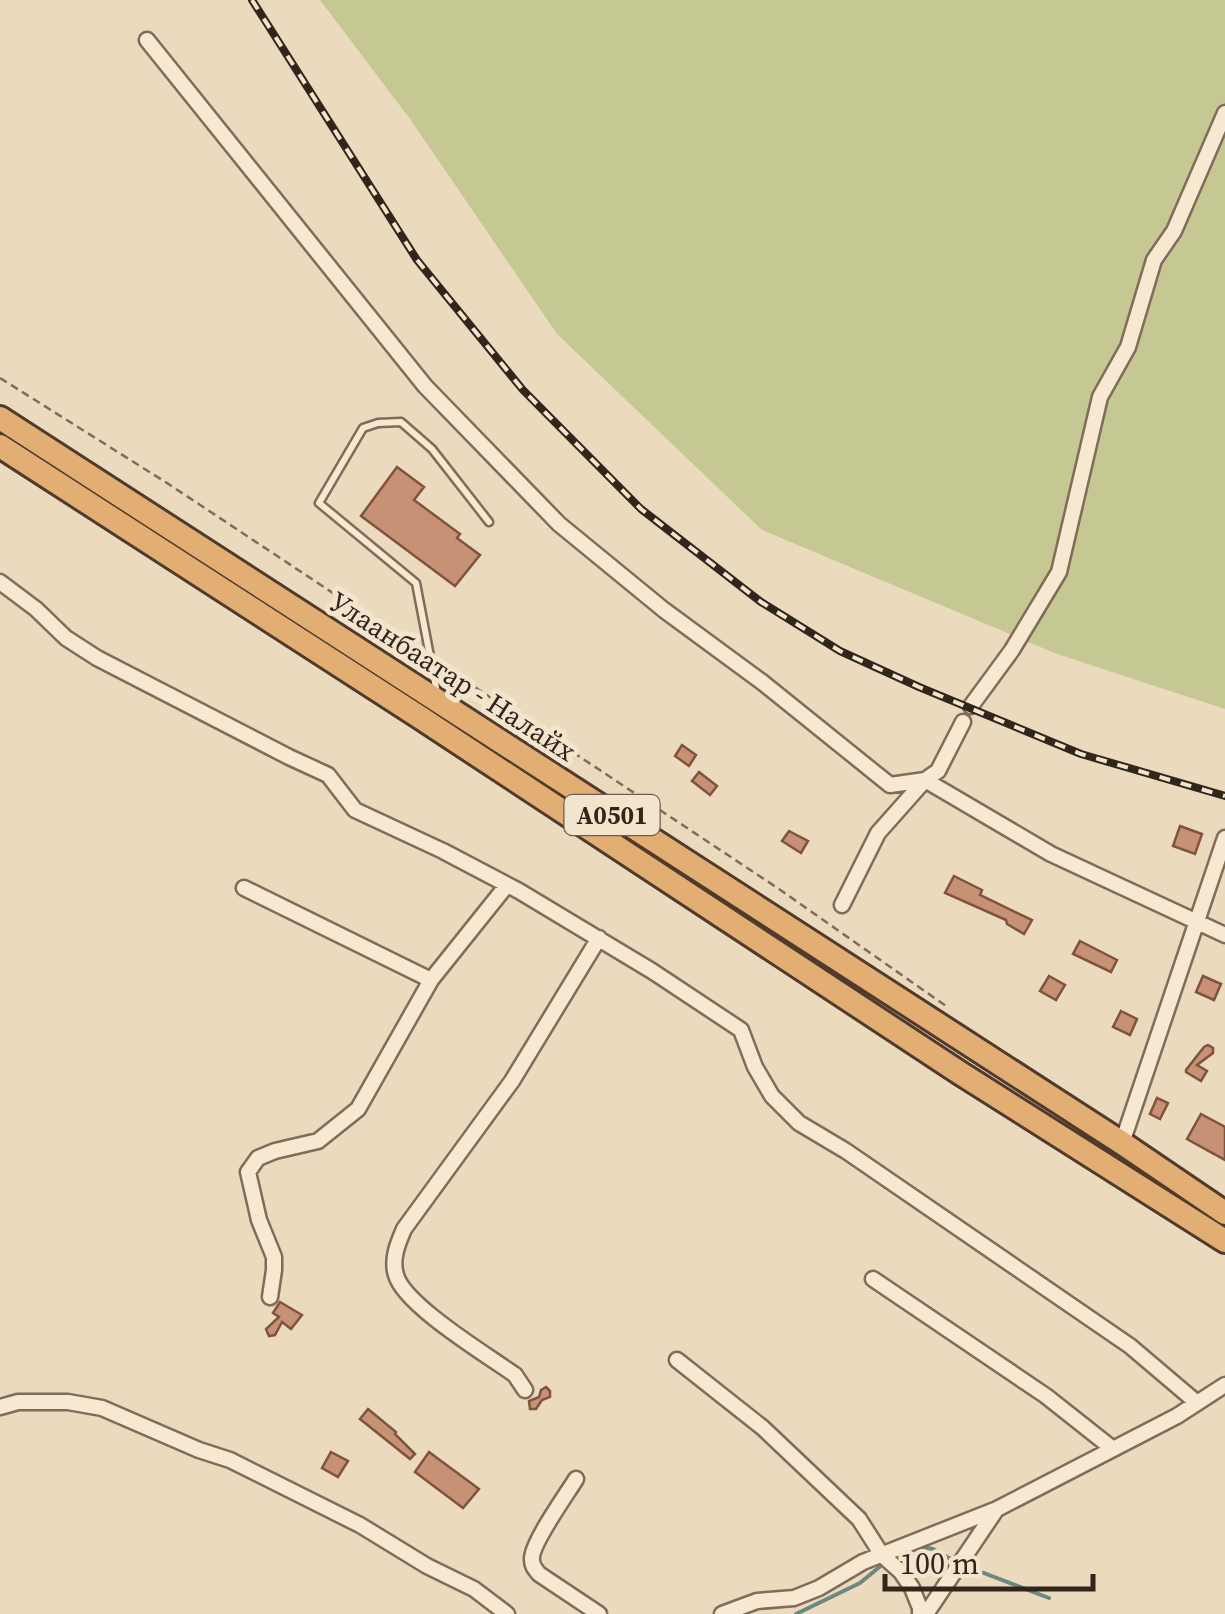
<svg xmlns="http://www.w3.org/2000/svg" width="1225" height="1614" viewBox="0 0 1225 1614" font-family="'Source Serif 4',serif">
	<rect width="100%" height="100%" fill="#ebdabe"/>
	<!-- green -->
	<path fill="#c6c893" d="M 320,0 L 1225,0 L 1225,709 L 1057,654 L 762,530 L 557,334 L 410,119 Z"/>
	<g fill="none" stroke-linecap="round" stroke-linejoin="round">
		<!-- stream -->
		<path stroke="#6a897f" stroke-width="4" d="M 917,1546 L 933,1549 L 954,1561
			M 963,1565 L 1049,1598
			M 796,1614 L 860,1583 L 883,1564"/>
	</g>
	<!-- building -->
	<path fill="#c79176" stroke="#80533f" stroke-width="2.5" d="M 397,467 L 424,487 L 414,500 L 460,534 L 457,538 L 480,555 L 455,586 L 361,516 Z
		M 682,745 L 696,755 L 689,766 L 675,756 Z
		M 699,772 L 717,786 L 710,795 L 692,781 Z
		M 1180,826 L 1202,834 L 1195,854 L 1173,846 Z
		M 789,831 L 808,841 L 801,853 L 782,841 Z
		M 954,876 L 982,890 L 980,895 L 1032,920 L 1024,934 L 1007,924 L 1006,920 L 945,893 Z
		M 1080,941 L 1117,960 L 1111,972 L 1073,954 Z
		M 1049,976 L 1065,985 L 1056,1000 L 1040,991 Z
		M 1203,976 L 1221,984 L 1214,1000 L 1196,992 Z
		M 1121,1011 L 1137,1019 L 1130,1035 L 1113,1027 Z
		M 1208,1045 L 1213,1048 L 1213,1053 L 1197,1065 L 1207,1071 L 1201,1081 L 1186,1072 L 1186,1070 L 1204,1047 Z
		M 1157,1098 L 1168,1103 L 1160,1119 L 1150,1114 Z
		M 1201,1114 L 1225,1127 L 1225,1160 L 1187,1139 Z
		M 280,1302 L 302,1315 L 291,1329 L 282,1322 L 275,1335 L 269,1336 L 266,1329 L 279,1317 L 273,1313 Z
		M 546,1387 L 550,1391 L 550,1397 L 542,1400 L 536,1409 L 530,1409 L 529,1401 L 539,1397 L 541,1390 Z
		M 368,1409 L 396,1432 L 395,1434 L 415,1454 L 410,1459 L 360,1419 Z
		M 331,1452 L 348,1461 L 338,1477 L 322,1468 Z
		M 429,1452 L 479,1489 L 463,1508 L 415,1472 Z"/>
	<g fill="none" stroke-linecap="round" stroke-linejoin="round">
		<defs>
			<path id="service" d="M 437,693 L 416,583 L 319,503 L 363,428 L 378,423 L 401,422 L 432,449 L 489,522"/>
			<path id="minor" d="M 147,40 L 425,386 L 559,524 L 664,610 L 762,682 L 890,785 L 925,780 L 1051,854 L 1225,935
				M 0,582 L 36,609 L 66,638 L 97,658 L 289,757 L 328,775 L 355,810 L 443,851 L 519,891 L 652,971 L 741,1030 L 755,1067 L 772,1096 L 799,1123 L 846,1151 L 1130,1346 L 1196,1402
				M 971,706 L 1012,650 L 1059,572 L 1100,397 L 1128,347 L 1154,260 L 1174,231 L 1225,113
				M 244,888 L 431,980
				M 842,905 L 878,833 L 925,780 L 938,771 L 963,722
				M 1122,1143 L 1225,838
				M 873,1279 L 1046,1396 L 1113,1449
				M 270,1297 L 274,1270 L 274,1257 L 259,1220 L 248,1172 L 258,1158 L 275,1151 L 318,1141 L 358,1109 L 431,980 L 507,885
				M 677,1360 L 763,1428 L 859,1519 L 882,1555 L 901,1572 L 912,1588 L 920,1608 L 920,1614
				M 525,1390 L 515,1375 C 487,1355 404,1305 396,1275 C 391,1259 398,1243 404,1229 L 512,1081 L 599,938
				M 0,1407 L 18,1402 L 68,1402 L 102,1408 L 199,1450 L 230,1460 L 360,1525 L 427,1566 L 474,1589 L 507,1614
				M 576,1479 C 567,1494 530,1545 532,1560 C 532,1566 535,1569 539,1574 L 599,1614
				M 722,1614 L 757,1601 L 794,1598 L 819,1588 L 863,1562 L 997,1509 L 1177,1416 L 1225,1385
				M 926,1614 L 996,1510"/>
			<path id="trunk" d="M 0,418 L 1122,1143 L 1225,1213
				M 0,446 L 418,716 L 960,1073 L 1225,1241"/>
		</defs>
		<!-- service casing -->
		<use href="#service" stroke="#826b58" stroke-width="11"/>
		<!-- minor casing -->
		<use href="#minor" stroke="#826b58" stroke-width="19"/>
		<!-- trunk casing -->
		<use href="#trunk" stroke="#4f3a2c" stroke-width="28"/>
		<!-- path -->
		<path stroke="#826b58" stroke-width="2.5" stroke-dasharray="8 5" stroke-linecap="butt" d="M 0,378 L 167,483 L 416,648
			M 443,666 L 779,889 L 946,1006"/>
		<!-- service -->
		<use href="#service" stroke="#f6e8d1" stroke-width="6"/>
		<!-- minor -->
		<use href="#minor" stroke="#f6e8d1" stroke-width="14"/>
		<!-- trunk -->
		<use href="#trunk" stroke="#e2ae74" stroke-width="22"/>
		<defs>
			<path id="rail" d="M 252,0 L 417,260 L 523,390 L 641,509 L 761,602 L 840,651 L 919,687 L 1081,754 L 1225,796"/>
		</defs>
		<!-- rail casing -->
		<use href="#rail" stroke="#32251c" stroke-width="8"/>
		<!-- rail -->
		<use href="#rail" stroke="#f3e5cd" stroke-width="4" stroke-dasharray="11" stroke-linecap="butt"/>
	</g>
	<g text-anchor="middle" stroke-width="10" stroke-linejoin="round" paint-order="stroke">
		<!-- shield labels -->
		<rect fill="#f3e5cd" stroke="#6c5f51" stroke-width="2.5" x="564.5" y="795" width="95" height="40" rx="8"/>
		<g font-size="25" font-weight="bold" fill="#32251c">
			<text x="612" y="824">A0501</text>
		</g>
		<!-- street labels -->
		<g font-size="28" fill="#32251c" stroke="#f3e5cd">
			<text transform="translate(453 676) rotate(33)" y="10">Улаанбаатар - Налайх</text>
		</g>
	</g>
	<!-- scale -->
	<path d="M885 1574v15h208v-15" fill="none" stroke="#32251c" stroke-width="5"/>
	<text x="900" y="1574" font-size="30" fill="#32251c" stroke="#f3e5cd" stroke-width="8" paint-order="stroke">100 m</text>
</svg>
